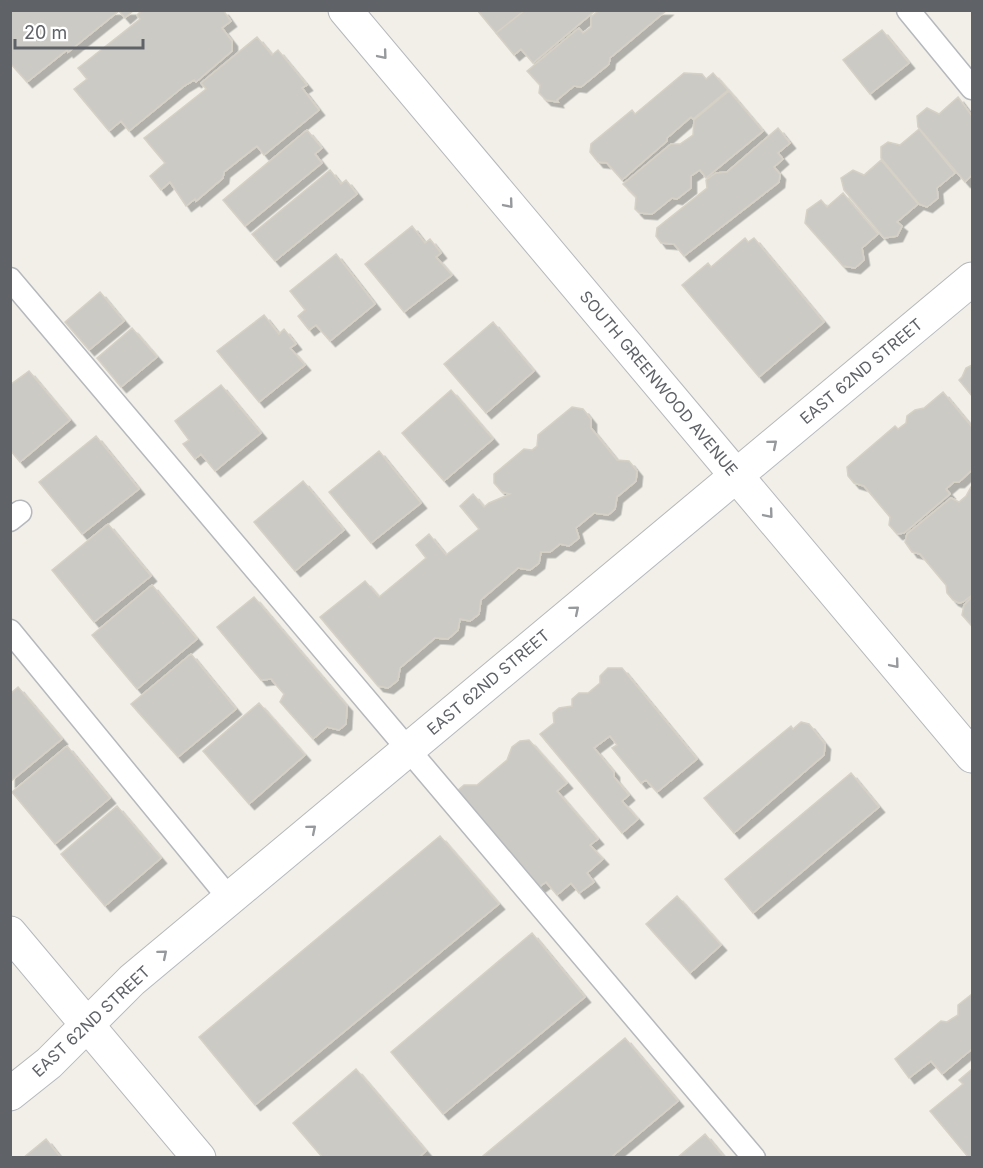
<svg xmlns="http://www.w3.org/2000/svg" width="983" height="1168" viewBox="0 0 983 1168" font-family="Inter,sans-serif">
	<defs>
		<filter id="shadow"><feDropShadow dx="5.5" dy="5.5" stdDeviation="0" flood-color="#0004"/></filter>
	</defs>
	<rect width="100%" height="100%" fill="#f1efe8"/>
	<!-- building -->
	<path fill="#cccac5" stroke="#d6d1c6" stroke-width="1.5" filter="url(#shadow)" d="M 10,10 L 134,10 L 125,18 L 119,11 L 68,52 L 67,50 L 27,82 L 10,63 Z
		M 142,10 L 223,10 L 231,21 L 222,28 L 232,41 L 232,51 L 196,82 L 194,80 L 184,86 L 129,131 L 121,121 L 109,131 L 74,89 L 87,79 L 78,68 L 140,19 L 137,15 Z
		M 477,10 L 525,10 L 496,33 Z
		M 525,10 L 596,10 L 533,63 L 521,49 L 514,55 L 496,33 Z
		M 599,10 L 667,10 L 610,58 L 609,64 L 581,87 L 574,86 L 557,100 L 558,102 L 546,100 L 539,93 L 540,85 L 527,71 L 579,28 L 583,33 L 591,27 L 591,17 Z
		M 882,30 L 909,63 L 870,94 L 843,60 Z
		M 257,37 L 272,55 L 278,50 L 307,85 L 302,88 L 319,110 L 264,155 L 257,146 L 224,172 L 223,178 L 196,201 L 195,199 L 186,206 L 170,182 L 161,190 L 150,176 L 165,163 L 144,138 L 206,89 L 201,83 Z
		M 684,73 L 702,74 L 706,79 L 713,73 L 728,90 L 693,119 L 691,117 L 667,138 L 667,141 L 622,180 L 607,163 L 598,162 L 590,152 L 591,144 L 632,110 L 635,114 Z
		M 729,91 L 763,131 L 706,178 L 700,170 L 691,176 L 691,188 L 677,199 L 672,198 L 652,214 L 639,213 L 635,209 L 636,197 L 623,184 L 671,144 L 680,144 L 693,135 L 694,120 Z
		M 958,97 L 972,116 L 972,175 L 965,182 L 918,127 L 917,116 L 927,108 L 939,114 Z
		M 778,128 L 790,143 L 778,153 L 783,159 L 774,167 L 780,174 L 779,182 L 684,256 L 674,244 L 661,243 L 656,236 L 657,228 L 707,188 L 706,180 L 716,173 L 727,172 Z
		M 919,129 L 955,173 L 937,188 L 938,198 L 927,207 L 919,204 L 881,158 L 881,147 L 888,142 L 900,145 Z
		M 307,130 L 322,148 L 315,154 L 322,163 L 245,226 L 223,200 Z
		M 881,160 L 918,204 L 897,222 L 902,226 L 897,236 L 884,238 L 844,190 L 841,178 L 853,170 L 864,175 Z
		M 330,170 L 341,184 L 346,180 L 357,194 L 275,261 L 252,234 Z
		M 843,193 L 878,234 L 862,248 L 864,260 L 855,268 L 843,266 L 805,223 L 807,210 L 821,200 L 827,207 Z
		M 412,226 L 425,243 L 430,239 L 441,253 L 436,257 L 452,275 L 404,312 L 365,264 Z
		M 745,238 L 748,242 L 754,238 L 824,322 L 759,377 L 682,285 L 708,263 L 711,267 Z
		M 336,254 L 375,304 L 330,341 L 316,325 L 309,330 L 298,316 L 305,310 L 290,291 Z
		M 100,292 L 124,321 L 89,350 L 65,322 Z
		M 264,315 L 279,334 L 284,329 L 296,344 L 290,348 L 305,365 L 259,402 L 217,351 Z
		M 493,322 L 534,371 L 486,413 L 444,364 Z
		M 132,328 L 157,357 L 121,387 L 97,358 Z
		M 972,365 L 972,396 L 959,380 L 962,377 L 966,368 Z
		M 29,371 L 70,420 L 20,462 L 10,450 L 10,385 Z
		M 221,385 L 261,433 L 215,471 L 201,454 L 195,459 L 183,444 L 189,440 L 175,421 Z
		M 451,390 L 493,439 L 444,481 L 402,433 Z
		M 943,392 L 972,427 L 972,470 L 959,482 L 954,482 L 946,489 L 950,494 L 904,533 L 897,534 L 889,525 L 890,517 L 864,486 L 854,483 L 848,476 L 847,467 L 895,426 L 898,429 L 906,423 L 907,416 L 915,410 L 924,408 Z
		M 572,407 L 583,409 L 591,419 L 591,428 L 617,460 L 629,461 L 637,471 L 636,481 L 617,497 L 615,509 L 608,515 L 594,513 L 576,528 L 579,538 L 569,546 L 560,544 L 550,552 L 541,552 L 539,563 L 530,570 L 518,568 L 481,600 L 479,614 L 470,621 L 460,619 L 458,630 L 448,639 L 435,638 L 400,668 L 398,680 L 388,688 L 378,686 L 320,617 L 365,581 L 379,597 L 426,558 L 416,545 L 429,534 L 446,555 L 479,529 L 460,506 L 473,494 L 484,507 L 489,503 L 510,494 L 502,492 L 494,483 L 494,474 L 524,449 L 532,450 L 537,446 L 538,435 Z
		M 96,436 L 139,489 L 82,534 L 39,482 Z
		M 379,451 L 421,503 L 371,543 L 329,492 Z
		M 303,481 L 344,530 L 295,571 L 254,522 Z
		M 972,485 L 972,595 L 963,602 L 959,603 L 953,600 L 947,593 L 946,585 L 920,554 L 912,552 L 905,542 L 907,534 L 951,498 L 959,502 L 966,496 Z
		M 108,524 L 151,576 L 94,622 L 52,570 Z
		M 152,585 L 197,639 L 137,689 L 92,635 Z
		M 254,597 L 347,706 L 346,724 L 339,730 L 327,727 L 313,739 L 280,702 L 284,694 L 271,679 L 261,680 L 217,627 Z
		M 972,597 L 972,626 L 962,615 L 964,605 Z
		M 191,654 L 236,709 L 178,757 L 131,704 Z
		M 608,668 L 622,668 L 697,759 L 657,792 L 646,780 L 641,783 L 612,748 L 617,745 L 610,736 L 594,748 L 614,772 L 614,777 L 629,795 L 622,801 L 638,819 L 622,833 L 540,734 L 554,723 L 553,713 L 559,708 L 572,706 L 572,699 L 579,693 L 588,693 L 600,683 L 600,676 Z
		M 18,687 L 62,739 L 10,782 L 10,694 Z
		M 259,703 L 305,755 L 249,804 L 203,751 Z
		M 801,722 L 809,724 L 825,744 L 824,755 L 734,833 L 704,798 L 791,726 L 793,729 Z
		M 529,740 L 567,783 L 557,791 L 598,839 L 590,845 L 603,859 L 587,873 L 594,882 L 579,893 L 571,883 L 557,895 L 546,882 L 535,890 L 457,791 L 464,785 L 477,785 L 507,760 L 512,747 L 520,741 Z
		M 67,746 L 110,798 L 55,844 L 12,792 Z
		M 851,773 L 879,807 L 753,913 L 725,879 Z
		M 117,806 L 161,858 L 105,906 L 61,854 Z
		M 440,836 L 499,904 L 255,1105 L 199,1037 Z
		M 677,896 L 721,945 L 690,973 L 646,924 Z
		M 532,933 L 585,997 L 443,1114 L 391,1052 Z
		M 972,994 L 972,1049 L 942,1074 L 931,1061 L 909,1078 L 895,1059 L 941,1021 L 947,1022 L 958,1015 L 958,1005 Z
		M 625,1038 L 678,1101 L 610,1158 L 484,1158 L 483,1156 Z
		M 356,1069 L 426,1151 L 418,1158 L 323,1158 L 293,1123 Z
		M 972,1069 L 972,1158 L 969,1158 L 930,1111 L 963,1084 L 959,1080 Z
		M 705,1134 L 725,1158 L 677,1158 Z
		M 46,1139 L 61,1158 L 23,1158 Z"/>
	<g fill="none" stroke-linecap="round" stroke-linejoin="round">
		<defs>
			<path id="lane" d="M 908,10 L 972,88
				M 10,279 L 754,1158
				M 10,520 L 20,512
				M 10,631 L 229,898"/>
			<path id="street" d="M 345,10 L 972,756
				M 10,933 L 199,1158
				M 10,1094 L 49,1063 L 132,980 L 972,279"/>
		</defs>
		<!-- lane casing -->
		<use href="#lane" stroke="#b5b8bc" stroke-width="25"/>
		<!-- street casing -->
		<use href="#street" stroke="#b5b8bc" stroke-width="35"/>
		<!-- lane -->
		<use href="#lane" stroke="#fff" stroke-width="22"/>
		<!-- street -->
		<use href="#street" stroke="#fff" stroke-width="33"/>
	</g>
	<!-- one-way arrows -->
	<defs><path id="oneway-chevron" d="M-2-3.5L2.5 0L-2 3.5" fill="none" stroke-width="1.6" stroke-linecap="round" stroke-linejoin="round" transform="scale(1.5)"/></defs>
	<g stroke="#979a9d">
		<use href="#oneway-chevron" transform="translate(383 55) rotate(50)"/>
		<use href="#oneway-chevron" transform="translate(509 204) rotate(50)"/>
		<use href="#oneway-chevron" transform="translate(773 444) rotate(-40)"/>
		<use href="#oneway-chevron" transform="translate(769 514) rotate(50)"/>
		<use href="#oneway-chevron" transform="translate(575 610) rotate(-40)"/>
		<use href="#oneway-chevron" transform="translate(895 664) rotate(50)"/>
		<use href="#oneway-chevron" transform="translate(312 829) rotate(-40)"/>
		<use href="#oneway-chevron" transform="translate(163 954) rotate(-40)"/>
	</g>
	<g text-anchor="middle" stroke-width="4.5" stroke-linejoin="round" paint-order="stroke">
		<!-- street labels -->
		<g font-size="16" fill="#5f6368" stroke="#fff">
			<text transform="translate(861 371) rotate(-40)" y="6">EAST 62ND STREET</text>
			<text transform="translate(659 383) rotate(50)" y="6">SOUTH GREENWOOD AVENUE</text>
			<text transform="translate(488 682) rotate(-40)" y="6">EAST 62ND STREET</text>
			<text transform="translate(91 1021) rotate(-43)" y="6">EAST 62ND STREET</text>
		</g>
	</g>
	<!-- border -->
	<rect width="983" height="1168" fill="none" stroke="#5f6368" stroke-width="24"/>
	<!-- scale -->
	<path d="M15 39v9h128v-9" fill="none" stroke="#5f6368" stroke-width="3"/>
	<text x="24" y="39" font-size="18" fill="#5f6368" stroke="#ffffff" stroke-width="4.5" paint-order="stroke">20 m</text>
</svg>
